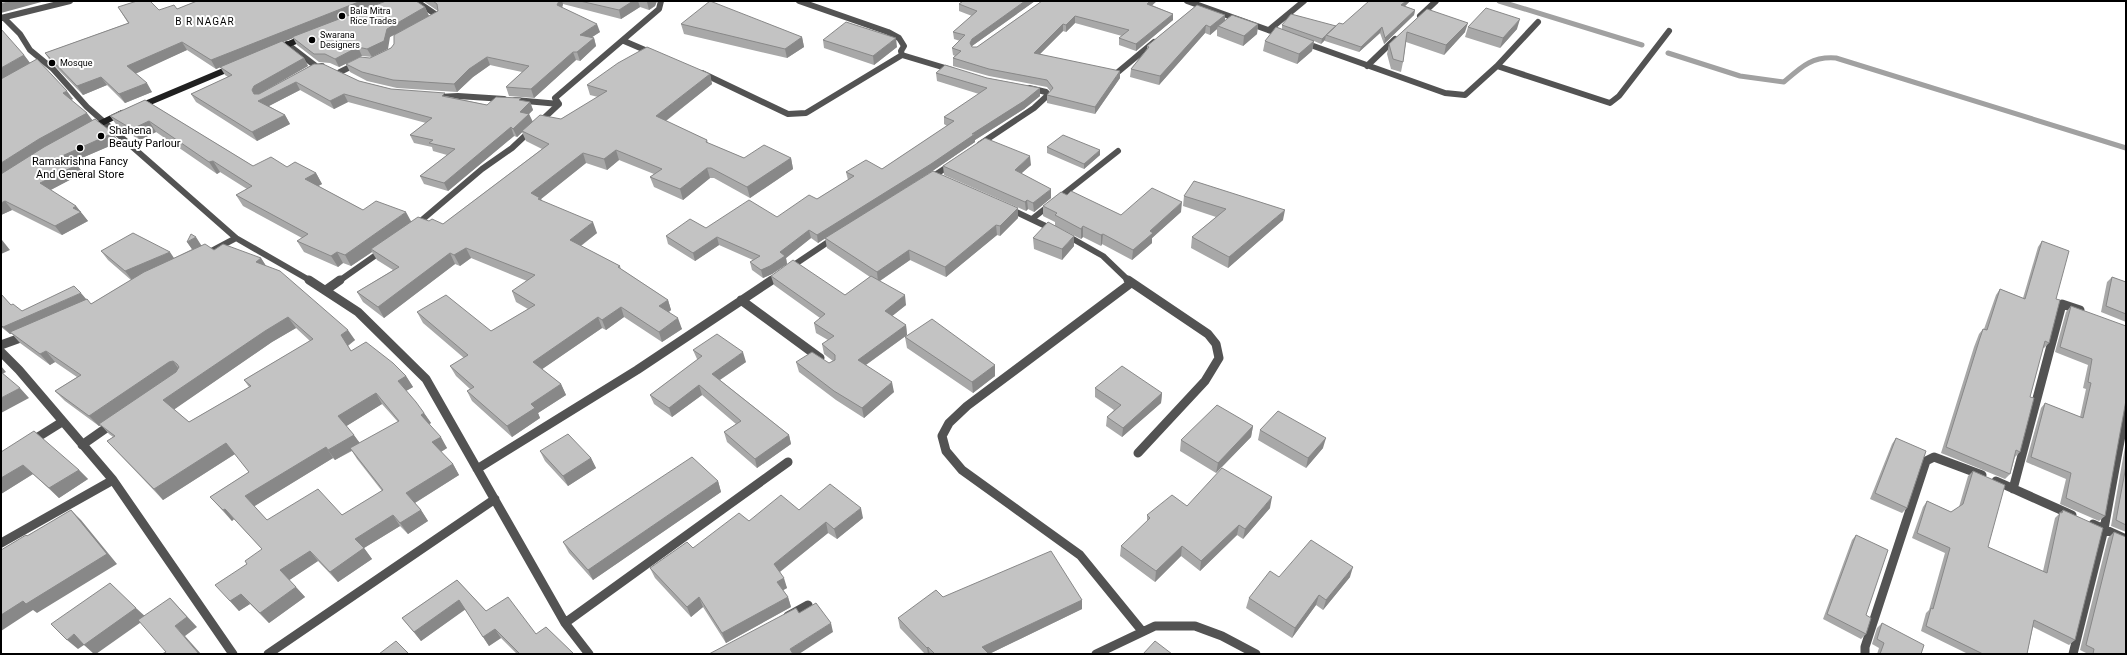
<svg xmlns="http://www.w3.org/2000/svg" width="2127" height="655" viewBox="0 0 2127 655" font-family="Roboto,sans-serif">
	<rect width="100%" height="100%" fill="#fff"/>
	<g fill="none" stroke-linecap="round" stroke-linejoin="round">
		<!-- stream -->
		<path stroke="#a1a1a1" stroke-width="5" d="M 1499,1 L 1642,45
			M 1668,53 L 1740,76 L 1784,82 C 1801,67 1812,56 1836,58 L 2126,148"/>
		<!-- lane -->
		<path stroke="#535353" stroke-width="6" d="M 1269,30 L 1304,1"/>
		<!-- street-far1 -->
		<path stroke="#535353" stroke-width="6" d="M 416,1 L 438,16 L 435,18
			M 799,1 L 888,32 L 899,38 L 904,46 L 901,51 L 902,55 L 952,70
			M 1187,1 L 1282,35
			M 1420,16 L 1436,1
			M 1,18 L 70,1
			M 4,18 L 20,34 L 30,50 L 53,69 L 87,107 L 236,238 L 311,281
			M 624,41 L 652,53
			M 1305,43 L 1445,93 L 1465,95 L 1497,66 L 1610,103 L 1619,96 L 1669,31
			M 287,44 L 317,67 L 322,66
			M 1367,66 L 1395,39
			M 1497,66 L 1538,22
			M 340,72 L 358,63
			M 1118,72 L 1154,42
			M 702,73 L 788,114 L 806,113 L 902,55
			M 438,97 L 458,96 L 504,99
			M 515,100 L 559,104
			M 980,144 L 1034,108 L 1048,95 L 1046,92 L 1029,88
			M 929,179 L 953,163
			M 1010,209 L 1054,230
			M 1032,219 L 1118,151
			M 416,225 L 482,169 L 512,148 L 559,104 L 555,98 L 659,9 L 661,1
			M 1066,235 L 1103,256 L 1129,281
			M 204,255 L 236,238
			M 339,281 L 383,250
			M 770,281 L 834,238"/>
		<!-- street -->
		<path stroke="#535353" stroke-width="9" d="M 309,280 L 358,312 L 426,379 L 565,623 L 589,654
			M 1128,280 L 1208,334 L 1216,344 L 1219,358 L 1205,381 L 1138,453
			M 1131,283 L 967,406 L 949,423 L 942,436 L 946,451 L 962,470 L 1080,555 L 1142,631
			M 326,290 L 340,280
			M 741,300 L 820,358
			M 1,345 L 26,336
			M 1,352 L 19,370 L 113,480 L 233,654
			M 30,442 L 62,422
			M 82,445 L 112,424
			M 477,469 L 637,370 L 772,280
			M 1996,481 L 2072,515
			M 2013,489 L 2062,304 L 2080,310
			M 2093,524 L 2126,539
			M 1,543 L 113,480
			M 788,616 L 808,605
			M 565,623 L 788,462
			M 268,654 L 495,499
			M 1096,654 L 1155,626 L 1195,626 L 1222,636 L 1256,654
			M 1865,654 L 1865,647 L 1926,461 L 1934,457 L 1982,475
			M 2073,654 L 2104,529 L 2126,408"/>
		<!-- secondary -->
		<path stroke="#202020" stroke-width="6" d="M 277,49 L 303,38
			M 138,107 L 233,67
			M 91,128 L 122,113"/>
	</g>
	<!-- wall -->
	<path fill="#a8a8a8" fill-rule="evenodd" d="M 197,1 L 385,1 L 359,12 L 425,7 L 429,16 L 390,37 L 372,57 L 362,56 L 339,67 L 330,63 L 319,62 L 297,45 L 293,38 L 283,42 L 304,58 L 308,66 L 259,94 L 314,64 L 359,81 L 391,89 L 446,96 L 487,105 L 522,101 L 530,102 L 533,110 L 529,114 L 532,122 L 561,119 L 598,97 L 590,95 L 587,85 L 710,74 L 712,84 L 666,121 L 707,140 L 708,143 L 744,158 L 791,158 L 793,169 L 750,198 L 714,178 L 710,178 L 683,200 L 654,187 L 650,177 L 654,174 L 619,160 L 607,170 L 586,163 L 541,199 L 542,201 L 597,233 L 581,246 L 620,266 L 621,269 L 668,300 L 671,310 L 669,312 L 682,329 L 662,342 L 624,317 L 606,330 L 602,328 L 542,369 L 561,384 L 566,395 L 538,413 L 540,418 L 512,437 L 472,401 L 467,391 L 470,389 L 456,376 L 450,366 L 464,358 L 423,323 L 417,312 L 491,331 L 528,309 L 516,302 L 512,291 L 527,281 L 471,258 L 460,266 L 455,264 L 384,318 L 363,302 L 357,292 L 393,270 L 377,260 L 372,252 L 351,266 L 343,263 L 338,267 L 304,252 L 297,241 L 302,238 L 243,206 L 236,195 L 247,189 L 220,172 L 217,174 L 156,132 L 140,140 L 118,127 L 110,116 L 145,100 L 253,166 L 287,167 L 316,173 L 322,184 L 318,186 L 363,210 L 411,221 L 429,221 L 443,224 L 542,149 L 526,141 L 522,132 L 517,137 L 514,136 L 448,191 L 424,184 L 420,176 L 447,155 L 433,151 L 432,147 L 414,143 L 410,135 L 426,123 L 348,102 L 334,109 L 300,90 L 269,106 L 285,115 L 290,124 L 257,141 L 196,102 L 191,94 L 228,77 L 225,75 L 220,67 L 227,64 L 216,69 L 187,50 L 135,73 L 152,92 L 125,103 L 107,85 L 83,95 L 51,62 L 45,53 L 128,23 L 118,7 L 159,10 L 177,9 Z
		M 423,1 L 657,1 L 655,6 L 649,10 L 640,7 L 621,19 L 563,4 L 562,8 L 600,32 L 592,37 L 594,38 L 596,46 L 580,61 L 576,60 L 534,98 L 509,96 L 506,87 L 522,72 L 490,65 L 473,77 L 457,92 L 397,88 L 367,81 L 350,72 L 346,64 L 370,58 L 391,48 L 438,11 Z
		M 963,1 L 1035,1 L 972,46 L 972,47 L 977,47 L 1042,1 L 1152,5 L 1173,14 L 1173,20 L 1136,51 L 1119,45 L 1119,38 L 1122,36 L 1075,23 L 1066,32 L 1063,31 L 1040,54 L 1120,78 L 1095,114 L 1047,103 L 1047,95 L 1050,91 L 1047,87 L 989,76 L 953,66 L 953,58 L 955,56 L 953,55 L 952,48 L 960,41 L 954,39 L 953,32 L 972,16 L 959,11 L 959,4 Z
		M 1410,1 L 1405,6 L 1415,10 L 1414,15 L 1384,44 L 1380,33 L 1359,52 L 1325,41 L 1325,40 L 1321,44 L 1314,41 L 1312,51 L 1297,64 L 1263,51 L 1265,41 L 1282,29 L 1282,25 L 1336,26 L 1343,24 Z
		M 1197,5 L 1225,20 L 1258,24 L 1257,34 L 1243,46 L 1217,36 L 1217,29 L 1210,35 L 1205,33 L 1159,85 L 1130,77 L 1131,69 L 1147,49 L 1147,46 Z
		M 1427,9 L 1465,32 L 1444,55 L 1406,42 L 1403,62 L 1401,72 L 1391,69 L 1387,54 L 1389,44 Z
		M 681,24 L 802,37 L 804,47 L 787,58 L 684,34 Z
		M 1468,27 L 1517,29 L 1500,48 L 1465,37 Z
		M 823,40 L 897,47 L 874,65 L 824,48 Z
		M 24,55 L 30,63 L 73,99 L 71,100 L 93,121 L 119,142 L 72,162 L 77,165 L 83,173 L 50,190 L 76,206 L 88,221 L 62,235 L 12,210 L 1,215 Z
		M 936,73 L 987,78 L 1040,88 L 1040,96 L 1024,109 L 975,140 L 975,142 L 931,172 L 848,224 L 1018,208 L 1018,218 L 1000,236 L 997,235 L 946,277 L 910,260 L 880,281 L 906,305 L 892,316 L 906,325 L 907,335 L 866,365 L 894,392 L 864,418 L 836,400 L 799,372 L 796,362 L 829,363 L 833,361 L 824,354 L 822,344 L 828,340 L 816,333 L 814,323 L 820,318 L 774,285 L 771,276 L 845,295 L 870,277 L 827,248 L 825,238 L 818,243 L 811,238 L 786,258 L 787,264 L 772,274 L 763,278 L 752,270 L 750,262 L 753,260 L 719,245 L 695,261 L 668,244 L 666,236 L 706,228 L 777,217 L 817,199 L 848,180 L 846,172 L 882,169 L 947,126 L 944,124 L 944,117 L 979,94 L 937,81 Z
		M 1047,147 L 1100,155 L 1084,169 L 1047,153 Z
		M 1031,165 L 1021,173 L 1051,198 L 1034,212 L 1028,209 L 1026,211 L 944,175 L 943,166 Z
		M 1184,196 L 1283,220 L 1228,268 L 1191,248 L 1192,237 L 1216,217 L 1183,206 Z
		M 1043,206 L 1121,215 L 1181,212 L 1152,238 L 1152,243 L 1132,260 L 1102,244 L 1101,246 L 1083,237 L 1081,239 L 1055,226 L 1055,222 L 1043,216 Z
		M 1033,238 L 1074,246 L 1062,260 L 1034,249 Z
		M 2042,241 L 2056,299 L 2049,343 L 2044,348 L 2043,348 L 2030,397 L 2020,452 L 2015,457 L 2010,474 L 2005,479 L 1941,453 L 1974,347 L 1979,334 L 1983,329 L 1984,329 L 1996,295 L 2000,289 L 2023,298 L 2038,247 Z
		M 187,242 L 201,245 L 214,250 L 261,258 L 266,266 L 355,340 L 348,346 L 351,351 L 406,376 L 413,387 L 406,391 L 424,413 L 431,423 L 429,424 L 447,448 L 441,452 L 453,464 L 459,475 L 415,503 L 421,510 L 428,521 L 408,534 L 400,526 L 364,548 L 372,559 L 338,582 L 318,561 L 289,580 L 305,597 L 269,623 L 250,604 L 239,611 L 230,601 L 247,564 L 262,549 L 234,519 L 232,521 L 210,497 L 249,472 L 235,454 L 163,500 L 107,441 L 113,437 L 109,434 L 101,425 L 99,426 L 65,401 L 55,391 L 77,377 L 55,362 L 50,365 L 20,343 L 12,334 L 10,334 L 1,327 L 1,294 L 11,305 L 22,311 L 86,299 L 91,304 L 131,280 L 108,260 L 101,251 L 174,258 L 192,249 ZM 296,328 L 310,341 L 244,380 L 249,387 L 189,422 L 174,409 L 272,342 ZM 382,404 L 398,422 L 360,443 L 346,426 ZM 352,451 L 357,459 L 382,491 L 342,515 L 267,520 L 254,506 L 333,458 L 335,460 Z
		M 2112,277 L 2126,282 L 2126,322 L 2101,312 L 2107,282 Z
		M 2071,306 L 2125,403 L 2105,516 L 2099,521 L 2060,504 L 2066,479 L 2026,462 L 2041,408 L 2045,403 L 2080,417 L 2086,389 L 2083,388 L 2088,365 L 2055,352 L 2066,312 Z
		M 905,337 L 995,365 L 995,376 L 973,393 L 907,348 Z
		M 693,350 L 746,362 L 720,380 L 789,435 L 791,444 L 757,468 L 727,442 L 724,432 L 736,424 L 702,395 L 672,417 L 654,404 L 650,395 L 697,360 L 697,359 Z
		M 1095,388 L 1162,393 L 1161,403 L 1122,437 L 1106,426 L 1107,417 L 1114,410 L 1095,397 Z
		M 1253,426 L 1251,437 L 1216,473 L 1180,451 L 1181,440 Z
		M 1260,430 L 1323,448 L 1306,468 L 1258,440 Z
		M 1896,438 L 1907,508 L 1902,513 L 1870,499 L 1892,444 Z
		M 2126,441 L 2126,532 L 2111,526 Z
		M 540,451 L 591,458 L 596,468 L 568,486 L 545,461 Z
		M 1,452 L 79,470 L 88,479 L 59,498 L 33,474 L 1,494 Z
		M 1973,471 L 1988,547 L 2043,571 L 2055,518 L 2063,510 L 2075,640 L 2069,645 L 2033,627 L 2027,654 L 1968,654 L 1921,631 L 1926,613 L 1929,610 L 1945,553 L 1912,538 L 1923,507 L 1927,501 L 1951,512 L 1959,507 L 1968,476 Z
		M 718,481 L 721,492 L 593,580 L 569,553 L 563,542 Z
		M 1187,506 L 1270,508 L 1243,539 L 1237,535 L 1200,571 L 1181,556 L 1155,582 L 1120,556 L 1121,546 L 1147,522 L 1147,515 Z
		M 799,510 L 863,518 L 837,539 L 828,533 L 780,572 L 787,588 L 783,590 L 788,597 L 791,607 L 726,643 L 703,607 L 691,617 L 655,578 L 650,568 L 749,521 Z
		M 2114,532 L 2126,654 L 2088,654 L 2080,650 L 2108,538 Z
		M 1856,535 L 1866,615 L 1866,634 L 1861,639 L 1823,619 L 1852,540 Z
		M 1279,577 L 1350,577 L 1323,610 L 1316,605 L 1292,638 L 1246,608 L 1249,598 Z
		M 457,580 L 486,611 L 536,634 L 574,654 L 517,654 L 501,638 L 489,646 L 465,609 L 421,641 L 402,618 Z
		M 943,597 L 1082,600 L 1082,609 L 989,654 L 925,654 L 900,628 L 898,618 Z
		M 1882,623 L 1921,654 L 1877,654 L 1879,648 L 1872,644 L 1877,628 Z"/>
	<!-- shaded-wall -->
	<path fill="#888" d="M 11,1 L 45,1 L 1,13 L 1,4 Z
		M 361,1 L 385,1 L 216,69 L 211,60 Z
		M 559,1 L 562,1 L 563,4 L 560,14 L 557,5 Z
		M 633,1 L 638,1 L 640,7 L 621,19 L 619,10 Z
		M 648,1 L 657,1 L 655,6 L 649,10 L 647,2 Z
		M 1025,1 L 1035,1 L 972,46 L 970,50 L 970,43 L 972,39 Z
		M 1150,1 L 1157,1 L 1147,10 L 1147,4 Z
		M 1406,1 L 1410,1 L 1400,11 L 1401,5 Z
		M 425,7 L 429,16 L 390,37 L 388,49 L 372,57 L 367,49 L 387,29 Z
		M 1415,10 L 1414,15 L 1384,44 L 1385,38 Z
		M 1173,14 L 1173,20 L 1136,51 L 1136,44 Z
		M 1225,15 L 1225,23 L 1218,26 L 1217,29 L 1210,35 L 1210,27 Z
		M 1075,16 L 1075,23 L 1066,32 L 1066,25 Z
		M 1520,19 L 1517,29 L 1500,48 L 1503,38 Z
		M 1468,23 L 1465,32 L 1444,55 L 1446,45 Z
		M 597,24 L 600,32 L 583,43 L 580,35 Z
		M 1063,24 L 1063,31 L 1034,60 L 1034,53 Z
		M 1258,24 L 1257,34 L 1243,46 L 1244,36 Z
		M 1206,25 L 1205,33 L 1159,85 L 1160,76 Z
		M 1382,27 L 1380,33 L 1359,52 L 1361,47 Z
		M 1326,35 L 1325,40 L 1321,44 L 1322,39 Z
		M 802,37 L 804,47 L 787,58 L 785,49 Z
		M 594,38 L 596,46 L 580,61 L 577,52 Z
		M 896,38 L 897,47 L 874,65 L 873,56 Z
		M 1314,41 L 1312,51 L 1297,64 L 1299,54 Z
		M 182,42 L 187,50 L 133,75 L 127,66 Z
		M 358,47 L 362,56 L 339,67 L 335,59 Z
		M 573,52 L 576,60 L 534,98 L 531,89 Z
		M 24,55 L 30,63 L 1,80 L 1,68 Z
		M 487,57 L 490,65 L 473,77 L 457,92 L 454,84 L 469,69 Z
		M 304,58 L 308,66 L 259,94 L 256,98 L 252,90 L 254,86 Z
		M 1120,71 L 1120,78 L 1095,114 L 1095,107 Z
		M 710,74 L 712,84 L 659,126 L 656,116 Z
		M 101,77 L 107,85 L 83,95 L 77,86 Z
		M 296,82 L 300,90 L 263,109 L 258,101 Z
		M 147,83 L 152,92 L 125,103 L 119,94 Z
		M 1040,88 L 1040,96 L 1024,109 L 975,140 L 975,142 L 931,172 L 818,243 L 817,235 L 972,134 Z
		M 67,91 L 73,99 L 68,101 L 63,93 Z
		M 344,94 L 348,102 L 334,109 L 330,101 Z
		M 530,102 L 533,110 L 529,114 L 533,122 L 517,137 L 513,129 L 520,112 Z
		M 87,113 L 93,121 L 1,175 L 1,163 L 39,139 Z
		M 285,115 L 290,124 L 257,141 L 252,132 Z
		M 149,121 L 156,132 L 140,140 L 132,129 Z
		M 511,127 L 514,136 L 448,191 L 444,183 Z
		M 113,133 L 119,142 L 68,164 L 62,156 Z
		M 616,150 L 619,160 L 607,170 L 604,159 Z
		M 1100,150 L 1100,155 L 1084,169 L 1084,164 Z
		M 583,153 L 586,163 L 541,199 L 545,208 L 531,193 Z
		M 1030,156 L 1031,165 L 1015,179 L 1015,170 Z
		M 791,158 L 793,169 L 750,198 L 747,187 Z
		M 213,161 L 220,172 L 217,174 L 209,162 Z
		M 77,165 L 83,173 L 47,192 L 40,183 Z
		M 707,168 L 710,178 L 683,200 L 680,189 Z
		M 316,173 L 322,184 L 311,190 L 305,179 Z
		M 1051,189 L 1051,198 L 1034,212 L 1033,203 Z
		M 1027,200 L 1028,209 L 1026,211 L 1025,202 Z
		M 5,201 L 12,210 L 1,215 L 1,203 Z
		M 1182,202 L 1181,212 L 1152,238 L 1152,243 L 1132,260 L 1133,250 L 1150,231 Z
		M 76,206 L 88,221 L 62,235 L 55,226 L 73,208 Z
		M 1018,208 L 1018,218 L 1000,236 L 1000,226 Z
		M 1285,210 L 1283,220 L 1228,268 L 1229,257 Z
		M 406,212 L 412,223 L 371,249 L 372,252 L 351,266 L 345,255 Z
		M 593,222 L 597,233 L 575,250 L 570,240 Z
		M 996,225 L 997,235 L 946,277 L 945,267 Z
		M 1083,226 L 1083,237 L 1081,239 L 1081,229 Z
		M 809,230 L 811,238 L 786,258 L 787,264 L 772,274 L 763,278 L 761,270 L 780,252 Z
		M 1103,234 L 1102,244 L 1101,246 L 1101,235 Z
		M 1074,236 L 1074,246 L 1062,260 L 1062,249 Z
		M 196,237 L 203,248 L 194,252 L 187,242 Z
		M 717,237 L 719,245 L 695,261 L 693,253 Z
		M 2,240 L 10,250 L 1,254 L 1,241 Z
		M 466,248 L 471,258 L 460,266 L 454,255 Z
		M 909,250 L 910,260 L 878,282 L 877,272 Z
		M 170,252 L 176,261 L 132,280 L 125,271 Z
		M 337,252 L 343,263 L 338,267 L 331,256 Z
		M 450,253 L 455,264 L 384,318 L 378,307 Z
		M 261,258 L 268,269 L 256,262 Z
		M 81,293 L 87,300 L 10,332 L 12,334 L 10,334 L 3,327 Z
		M 905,295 L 906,305 L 886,321 L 885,311 Z
		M 668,300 L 671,310 L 663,316 L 659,306 Z
		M 621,307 L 624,317 L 606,330 L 602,320 Z
		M 288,317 L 296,328 L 272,342 L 172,411 L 163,400 L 265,331 Z
		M 598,317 L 602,328 L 538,372 L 533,362 Z
		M 678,318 L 682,329 L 662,342 L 659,332 Z
		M 906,325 L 907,335 L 860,369 L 858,360 Z
		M 348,330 L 355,340 L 347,346 L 341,335 Z
		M 46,351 L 55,362 L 50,365 L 40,354 Z
		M 743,352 L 746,362 L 715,383 L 712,374 Z
		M 173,361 L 181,372 L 99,424 L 101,425 L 99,426 L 89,416 L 169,362 Z
		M 995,365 L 995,376 L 973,393 L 972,382 Z
		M 1,366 L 6,372 L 2,374 L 1,373 Z
		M 406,376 L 413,387 L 404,392 L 398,381 Z
		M 892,382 L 894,392 L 864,418 L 862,408 Z
		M 561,384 L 566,395 L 538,413 L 540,418 L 512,437 L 507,426 L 531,404 Z
		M 699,385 L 702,395 L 672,417 L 669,408 Z
		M 20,388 L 29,398 L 1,413 L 1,398 Z
		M 376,393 L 382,404 L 345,427 L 338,416 Z
		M 1162,393 L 1161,403 L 1122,437 L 1123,428 Z
		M 424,413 L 431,423 L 428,425 L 421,415 Z
		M 1253,426 L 1251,437 L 1216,473 L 1218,463 Z
		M 354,435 L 361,445 L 335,460 L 328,450 Z
		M 789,435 L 791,444 L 757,468 L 755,459 Z
		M 441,437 L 447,448 L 439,453 L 432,442 Z
		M 1326,438 L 1323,448 L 1306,468 L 1308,458 Z
		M 226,443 L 235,454 L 163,500 L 154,489 Z
		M 326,447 L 333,458 L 253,507 L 245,496 Z
		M 591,458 L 596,468 L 568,486 L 563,476 Z
		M 453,464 L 459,475 L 413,504 L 406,493 Z
		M 23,465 L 33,474 L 1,494 L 1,478 Z
		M 79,470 L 88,479 L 59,498 L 49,488 Z
		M 718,481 L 721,492 L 593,580 L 588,570 Z
		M 1272,497 L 1270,508 L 1243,539 L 1245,529 Z
		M 861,508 L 863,518 L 837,539 L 834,529 Z
		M 225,509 L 234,519 L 232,521 L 223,510 Z
		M 71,510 L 81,520 L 117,564 L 37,613 L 33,610 L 1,631 L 1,615 Z
		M 421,510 L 428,521 L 408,534 L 400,523 Z
		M 393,515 L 400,526 L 364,548 L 372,559 L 338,582 L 330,572 L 355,539 Z
		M 826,522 L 828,533 L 777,574 L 774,564 Z
		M 1239,525 L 1237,535 L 1200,571 L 1201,561 Z
		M 1182,546 L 1181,556 L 1155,582 L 1156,571 Z
		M 310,551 L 318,561 L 288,581 L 280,570 Z
		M 1353,567 L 1350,577 L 1323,610 L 1326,600 Z
		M 784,578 L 787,588 L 780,592 L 777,582 Z
		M 296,587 L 305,597 L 269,623 L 260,613 Z
		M 241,594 L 250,604 L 239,611 L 230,601 Z
		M 1319,595 L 1316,605 L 1292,638 L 1295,628 Z
		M 699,597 L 703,607 L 691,617 L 687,607 Z
		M 788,597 L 791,607 L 726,643 L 722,633 Z
		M 170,598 L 197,627 L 185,636 L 201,654 L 199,654 L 175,626 Z
		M 459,600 L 466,609 L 421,641 L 414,632 Z
		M 1082,600 L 1082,609 L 989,654 L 982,647 Z
		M 136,608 L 147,618 L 96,654 L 94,654 L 84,645 L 78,649 L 67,640 L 74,634 Z
		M 831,623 L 833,632 L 799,654 L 792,654 L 790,649 Z
		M 495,629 L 501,638 L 489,646 L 483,637 Z
		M 928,647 L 930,654 L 928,654 L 927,648 Z"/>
	<!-- building -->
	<path fill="#c3c3c3" stroke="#888" fill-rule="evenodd" d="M 1,1 L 11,1 L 1,4 Z
		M 137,1 L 150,1 L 159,10 L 174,5 L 177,9 L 197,1 L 361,1 L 211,60 L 182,42 L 127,66 L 147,83 L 119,94 L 101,77 L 77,86 L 45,53 L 129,23 L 118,7 Z
		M 386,1 L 416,1 L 425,7 L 387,29 L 384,41 L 367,49 L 358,47 L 335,59 L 325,54 L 314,54 L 292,37 Z
		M 433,1 L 559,1 L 557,5 L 597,24 L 580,35 L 594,38 L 577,52 L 573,52 L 531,89 L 506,87 L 529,66 L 487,57 L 469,69 L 454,84 L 393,80 L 362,72 L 346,64 L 360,57 L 370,58 L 391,48 L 394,44 L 394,35 L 438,11 L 437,4 Z
		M 580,1 L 633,1 L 619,10 Z
		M 710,1 L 802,37 L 785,49 L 681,24 Z
		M 963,1 L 1025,1 L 972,39 L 970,43 L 972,47 L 977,47 L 1042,1 L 1150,1 L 1147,4 L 1173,14 L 1136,44 L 1119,38 L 1129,30 L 1075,16 L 1066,25 L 1063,24 L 1034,53 L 1120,71 L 1095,107 L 1047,95 L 1053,88 L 1047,80 L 989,69 L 953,58 L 961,51 L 952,48 L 965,35 L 953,32 L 977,11 L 959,4 Z
		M 1369,1 L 1406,1 L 1401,5 L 1415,10 L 1385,38 L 1382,27 L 1361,47 L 1326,35 L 1339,23 L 1343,24 Z
		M 1197,5 L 1225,15 L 1210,27 L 1206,25 L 1160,76 L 1131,69 L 1149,47 L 1147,46 Z
		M 1486,8 L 1520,19 L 1503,38 L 1468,27 Z
		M 1427,9 L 1468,23 L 1446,45 L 1407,32 L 1403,62 L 1393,59 L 1389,44 Z
		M 1291,14 L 1336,26 L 1322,39 L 1282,25 Z
		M 1232,15 L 1258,24 L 1244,36 L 1218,26 Z
		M 846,22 L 896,38 L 873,56 L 823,40 Z
		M 1276,27 L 1314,41 L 1299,54 L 1265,41 Z
		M 1,29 L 24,55 L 1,68 Z
		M 282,41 L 304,58 L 254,86 L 252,90 L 254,94 L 259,94 L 314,64 L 323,64 L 359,81 L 391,89 L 445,93 L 442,96 L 487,105 L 496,97 L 521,98 L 519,100 L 530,102 L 520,112 L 529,114 L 513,129 L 511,127 L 444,183 L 420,176 L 455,149 L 429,143 L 433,140 L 410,135 L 432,118 L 344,94 L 330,101 L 296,82 L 258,101 L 285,115 L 252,132 L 191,94 L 232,75 L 220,67 Z
		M 647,47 L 710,74 L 656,116 L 707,140 L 706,142 L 744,158 L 764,145 L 791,158 L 747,187 L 711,168 L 707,168 L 680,189 L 650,177 L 662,169 L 616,150 L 604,159 L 583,153 L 531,193 L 540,198 L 538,199 L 593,222 L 570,240 L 620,266 L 618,267 L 668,300 L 659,306 L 678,318 L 659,332 L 621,307 L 602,320 L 598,317 L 533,362 L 561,384 L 531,404 L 535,408 L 507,426 L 467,391 L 474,387 L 450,366 L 468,355 L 417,312 L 446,295 L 491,331 L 535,305 L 512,291 L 535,275 L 466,248 L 454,255 L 450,253 L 378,307 L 357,292 L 399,267 L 371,249 L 418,217 L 429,221 L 432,219 L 443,224 L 549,144 L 522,131 L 540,115 L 561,119 L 607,91 L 587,85 L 618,63 Z
		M 37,59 L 67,91 L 63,93 L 87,113 L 39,139 L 1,163 L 1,79 Z
		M 945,65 L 987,78 L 1040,88 L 1024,101 L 972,134 L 975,134 L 931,164 L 817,235 L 809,230 L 780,252 L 785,256 L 770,266 L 761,270 L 750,262 L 760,256 L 717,237 L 693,253 L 666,236 L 690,219 L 706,228 L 749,200 L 777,217 L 809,195 L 817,199 L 854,176 L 846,172 L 866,160 L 882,169 L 954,121 L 944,117 L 987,88 L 936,73 Z
		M 145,100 L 253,166 L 271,157 L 287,167 L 295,162 L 316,173 L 305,179 L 363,210 L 376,201 L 406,212 L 345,255 L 337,252 L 331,256 L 297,241 L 308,234 L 236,195 L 252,186 L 213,161 L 209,162 L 149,121 L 132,129 L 110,116 Z
		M 95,119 L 113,133 L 62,156 L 77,165 L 40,183 L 76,206 L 73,208 L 81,212 L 55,226 L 5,201 L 1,203 L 1,174 L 44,147 Z
		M 1063,135 L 1100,150 L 1084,164 L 1047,147 Z
		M 985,138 L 1030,156 L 1015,170 L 1051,189 L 1033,203 L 1027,200 L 1025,202 L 943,166 Z
		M 933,171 L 1018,208 L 1000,226 L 996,225 L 945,267 L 909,250 L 877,272 L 825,238 Z
		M 1194,181 L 1285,210 L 1229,257 L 1192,237 L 1226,209 L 1184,196 Z
		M 1152,188 L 1182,202 L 1150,231 L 1153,233 L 1133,250 L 1103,234 L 1101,235 L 1083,226 L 1081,229 L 1055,215 L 1057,213 L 1043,206 L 1061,192 L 1067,195 L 1071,191 L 1121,215 Z
		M 1048,222 L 1074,236 L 1062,249 L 1033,238 Z
		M 133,233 L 170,252 L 125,271 L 101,251 Z
		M 191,234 L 196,237 L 187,242 Z
		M 2042,241 L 2069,251 L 2056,299 L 2060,300 L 2049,343 L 2045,341 L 2030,397 L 2034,398 L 2020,452 L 2016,450 L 2010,474 L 1946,447 L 1979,341 L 1983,329 L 1987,330 L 2000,289 L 2025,299 Z
		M 205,244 L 214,250 L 223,244 L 261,258 L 256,262 L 280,271 L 348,330 L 341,335 L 351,351 L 366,342 L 393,363 L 406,376 L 398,381 L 416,402 L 424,413 L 421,415 L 441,437 L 432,442 L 453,464 L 406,493 L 421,510 L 400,523 L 393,515 L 355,539 L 364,548 L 330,572 L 310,551 L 280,570 L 296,587 L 260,613 L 241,594 L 230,601 L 215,585 L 247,564 L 245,561 L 262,549 L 225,509 L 223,510 L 210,497 L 249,472 L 226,443 L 154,489 L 107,441 L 115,436 L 99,424 L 176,372 L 179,367 L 177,364 L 173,361 L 169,362 L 89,416 L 55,391 L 81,375 L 46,351 L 40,354 L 10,332 L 87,299 L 91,304 L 144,272 ZM 288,317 L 313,339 L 244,380 L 251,386 L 189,422 L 163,400 L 265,331 ZM 376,393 L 399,421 L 350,448 L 383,490 L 342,515 L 318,489 L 267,520 L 245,496 L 326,447 L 328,450 L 354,435 L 338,416 Z
		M 793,260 L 845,295 L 871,276 L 905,295 L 885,311 L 906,325 L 858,360 L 892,382 L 862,408 L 834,391 L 796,362 L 812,352 L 829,363 L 835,360 L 835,355 L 822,344 L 834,336 L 814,323 L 825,314 L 771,276 Z
		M 2112,277 L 2126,282 L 2126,314 L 2106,306 Z
		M 74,286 L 81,293 L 3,327 L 1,325 L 1,294 L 11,305 L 13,304 L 22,311 Z
		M 2071,306 L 2126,326 L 2126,400 L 2105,516 L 2066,498 L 2071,473 L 2031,457 L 2045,403 L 2083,418 L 2091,383 L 2088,382 L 2092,359 L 2060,347 Z
		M 932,319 L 995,365 L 972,382 L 905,337 Z
		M 717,334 L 743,352 L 712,374 L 789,435 L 755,459 L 724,432 L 741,421 L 699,385 L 669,408 L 650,395 L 702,356 L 693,350 Z
		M 1122,366 L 1162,393 L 1123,428 L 1107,417 L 1121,405 L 1095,388 Z
		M 1,372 L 20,388 L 1,398 Z
		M 1217,405 L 1253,426 L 1218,463 L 1181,440 Z
		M 1278,411 L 1326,438 L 1308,458 L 1260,430 Z
		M 34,431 L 79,470 L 49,488 L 23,465 L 1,478 L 1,452 Z
		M 568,434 L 591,458 L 563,476 L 540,451 Z
		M 1896,438 L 1926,451 L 1907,508 L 1875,493 Z
		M 692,457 L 718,481 L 588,570 L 563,542 Z
		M 2126,466 L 2126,525 L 2116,520 Z
		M 1222,468 L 1272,497 L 1245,529 L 1239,525 L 1201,561 L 1182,546 L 1156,571 L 1121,546 L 1150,518 L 1147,515 L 1172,495 L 1187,506 Z
		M 1973,471 L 2005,485 L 1988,547 L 2047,573 L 2060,512 L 2062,513 L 2063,510 L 2103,528 L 2075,640 L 2034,620 L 2027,654 L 1983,654 L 1926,626 L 1931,608 L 1933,609 L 1950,548 L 1917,533 L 1927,501 L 1951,512 L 1963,504 Z
		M 830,484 L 861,508 L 834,529 L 826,522 L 774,564 L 784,578 L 777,582 L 788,597 L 722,633 L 699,597 L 687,607 L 650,568 L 687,542 L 693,548 L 739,513 L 749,521 L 781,495 L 799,510 Z
		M 71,510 L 107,554 L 26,604 L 23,601 L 1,615 L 1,550 L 26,535 L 27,536 Z
		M 2114,532 L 2126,537 L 2126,654 L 2093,654 L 2094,649 L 2086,645 Z
		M 1856,535 L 1888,550 L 1866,615 L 1871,618 L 1866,634 L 1827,614 Z
		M 1311,540 L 1353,567 L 1326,600 L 1319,595 L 1295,628 L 1249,598 L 1270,571 L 1279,577 Z
		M 1051,551 L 1082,600 L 982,647 L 989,654 L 935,654 L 928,647 L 927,648 L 898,618 L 936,590 L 943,597 Z
		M 457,580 L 486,611 L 508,597 L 536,634 L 546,627 L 574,654 L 520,654 L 495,629 L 483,637 L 459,600 L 414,632 L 402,618 Z
		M 110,583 L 136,608 L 84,645 L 74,634 L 67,640 L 51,624 Z
		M 170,598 L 187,617 L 175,626 L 199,654 L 162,654 L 166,652 L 138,620 Z
		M 816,603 L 831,623 L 790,649 L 793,654 L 709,654 L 796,608 L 799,613 Z
		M 1882,623 L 1924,645 L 1921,654 L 1880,654 L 1884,643 L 1877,639 Z
		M 396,641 L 409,654 L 379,654 Z
		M 1155,641 L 1172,654 L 1143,654 Z"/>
	<!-- markers -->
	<g fill="#000" stroke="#fff" stroke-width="1.5">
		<circle cx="342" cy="16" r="4"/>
		<circle cx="312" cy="40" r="4"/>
		<circle cx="52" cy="63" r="4"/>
		<circle cx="101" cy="136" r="4"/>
		<circle cx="80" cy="148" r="4"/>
	</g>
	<g text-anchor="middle" stroke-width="4" stroke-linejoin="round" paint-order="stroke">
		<!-- far-poi labels -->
		<g font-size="9" fill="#000" stroke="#fff" text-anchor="start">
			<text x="350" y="14">Bala Mitra<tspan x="350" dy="10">Rice Trades</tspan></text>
			<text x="320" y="38">Swarana<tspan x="320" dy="10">Designers</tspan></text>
			<text x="60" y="66">Mosque</text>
		</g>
		<!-- far-neighbourhood labels -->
		<g font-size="10" letter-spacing="1" fill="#000" stroke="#fff">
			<text x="205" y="25">B R NAGAR</text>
		</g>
		<!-- poi labels -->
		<g font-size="11" fill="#000" stroke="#fff" text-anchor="start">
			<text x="109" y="134">Shahena<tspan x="109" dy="13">Beauty Parlour</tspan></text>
			<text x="80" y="165" text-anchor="middle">Ramakrishna Fancy<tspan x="80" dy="13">And General Store</tspan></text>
		</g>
	</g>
	<!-- border -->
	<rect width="2127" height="655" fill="none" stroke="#000000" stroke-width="4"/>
</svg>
